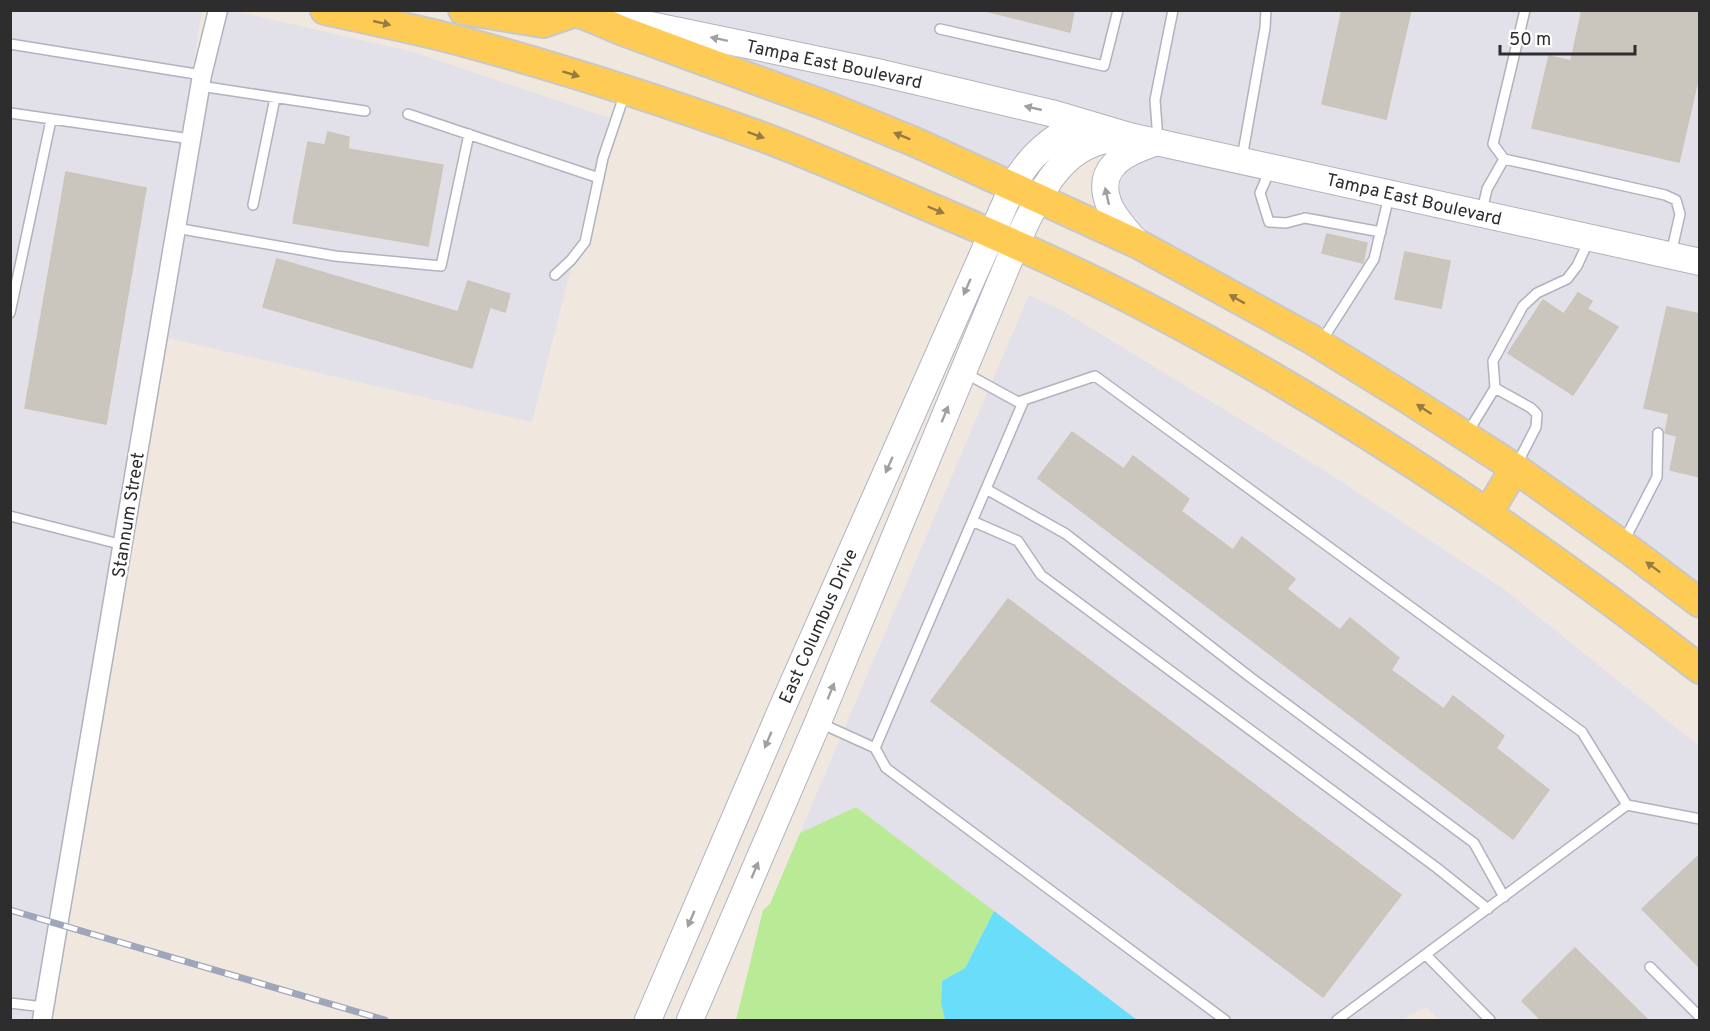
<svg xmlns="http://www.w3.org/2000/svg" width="1710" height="1031" viewBox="0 0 1710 1031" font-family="Overpass,sans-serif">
	<rect width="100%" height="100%" fill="#f0e7df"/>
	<!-- industrial -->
	<path fill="#e2e0e8" d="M 10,11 L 202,11 L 50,921 L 32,1020 L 10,1020 Z
		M 222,11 L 234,11 L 413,52 L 609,118 L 532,422 L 168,338 Z
		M 625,11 L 1699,11 L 1699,252 L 1165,134 L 1164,130 L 1157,132 L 1087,113 L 1084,108 L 1079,111 Z
		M 743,57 L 876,82 L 1057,124 L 1008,172 Z
		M 1160,153 L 1699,272 L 1699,588 L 1141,233 L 1119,205 L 1116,179 L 1122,169 Z
		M 1029,295 L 1063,311 L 1325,471 L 1505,590 L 1699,746 L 1699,1020 L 1440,1020 L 1426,1007 L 1401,1020 L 1137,1020 L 856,807 L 800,833 Z"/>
	<!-- green -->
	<path fill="#b9eb97" d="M 856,807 L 994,911 L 965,968 L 942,981 L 941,1003 L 945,1020 L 736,1020 L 763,910 L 770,904 L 800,833 Z"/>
	<!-- water -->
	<path fill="#69ddfa" d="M 994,911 L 1137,1020 L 945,1020 L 941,1003 L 942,981 L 965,968 Z"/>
	<!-- building -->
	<path fill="#cbc6bd" stroke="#ccc4b8" stroke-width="1.5" d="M 982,10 L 1074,10 L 1070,32 Z
		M 1342,10 L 1411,10 L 1386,119 L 1322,104 Z
		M 1582,10 L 1700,10 L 1700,71 L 1679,162 L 1532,128 L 1549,56 L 1571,61 Z
		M 328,132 L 349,137 L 348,149 L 443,165 L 428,246 L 293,223 L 308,142 L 325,145 Z
		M 66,172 L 146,188 L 106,424 L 25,408 Z
		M 1327,234 L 1367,243 L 1363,263 L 1322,253 Z
		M 1405,252 L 1450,261 L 1441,308 L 1395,299 Z
		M 277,259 L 458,312 L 468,281 L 510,294 L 505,312 L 490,307 L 472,368 L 263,307 Z
		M 1578,293 L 1592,301 L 1587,309 L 1618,327 L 1573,395 L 1508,353 L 1543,300 L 1564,314 Z
		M 1667,307 L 1700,314 L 1700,477 L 1670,470 L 1677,436 L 1665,433 L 1669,414 L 1644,408 Z
		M 1072,432 L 1124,469 L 1133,456 L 1189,499 L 1181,511 L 1233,550 L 1242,537 L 1295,579 L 1287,589 L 1340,630 L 1350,618 L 1399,658 L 1391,670 L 1444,709 L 1453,696 L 1504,736 L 1496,748 L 1549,790 L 1513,839 L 1038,478 Z
		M 1008,599 L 1401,895 L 1323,997 L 931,701 Z
		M 1697,857 L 1700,860 L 1700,968 L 1642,909 Z
		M 1575,948 L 1648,1020 L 1541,1020 L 1522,1001 Z"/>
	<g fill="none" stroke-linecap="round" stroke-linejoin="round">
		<defs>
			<path id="lane" d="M 940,29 L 1104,66 L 1118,10
				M 10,44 L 202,75
				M 200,86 L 365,111
				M 10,113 L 191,139
				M 408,114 L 599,178
				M 1158,140 L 1155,100 L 1173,10
				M 1242,158 L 1265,28 L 1266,10
				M 1504,159 L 1493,144 L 1525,10
				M 1270,170 L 1260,193 L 1269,222 L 1286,223 L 1305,218 L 1381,232
				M 253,205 L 275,98
				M 1482,211 L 1487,189 L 1504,159 L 1665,195 L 1676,200 L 1680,214 L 1671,254
				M 176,228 L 335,256 L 441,266 L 469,134
				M 555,275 L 571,260 L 585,242 L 603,158 L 625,93
				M 10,313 L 51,120
				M 1321,342 L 1374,259 L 1389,196
				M 965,373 L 1018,402 L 1095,376 L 1582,732 L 1627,805 L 1700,819
				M 1495,388 L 1531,408 L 1537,414 L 1536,427 L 1516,466
				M 1468,432 L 1495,388 L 1493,361 L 1523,306 L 1537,293 L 1567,279 L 1577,266 L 1589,240
				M 986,489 L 1066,534 L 1250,677 L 1474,843 L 1504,897
				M 10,516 L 123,545
				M 972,521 L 1018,541 L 1041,575 L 1437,868 L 1488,909
				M 1623,543 L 1657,477 L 1658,433
				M 820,723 L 875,748 L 1024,400
				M 875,748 L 886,768 L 1225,1020
				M 1426,955 L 1490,1020
				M 1650,967 L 1700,1017
				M 10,1003 L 44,1007
				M 1337,1020 L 1627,805"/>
			<path id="street" d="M 42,1020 L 202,75 L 218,10"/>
			<path id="secondary" d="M 607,16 L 877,72 L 1055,114 L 1129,136 L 1700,262
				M 1138,244 C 1129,233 1116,220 1110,207 C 1093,168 1124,153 1155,143
				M 648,1020 L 782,708 L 1013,186 C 1030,154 1051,139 1081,122
				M 690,1020 L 818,722 L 1016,244 C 1034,206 1054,155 1098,142 C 1107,139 1117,139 1126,137"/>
			<path id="primary" d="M 325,10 C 373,21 421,30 468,43 C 568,70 666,102 763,137 C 816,157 868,180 920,203 C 995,235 1071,268 1144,306 C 1341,408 1525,533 1700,669
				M 463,10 L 543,23 L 575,12
				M 567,10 L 585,15 L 623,31 L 827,106 L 915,142 L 1138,244 L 1311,339 L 1408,399 L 1515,468 L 1631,551 L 1700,603
				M 1488,513 L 1515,468"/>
		</defs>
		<!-- lane casing -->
		<use href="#lane" stroke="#afb3be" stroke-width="12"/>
		<!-- street casing -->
		<use href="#street" stroke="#afb3be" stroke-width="21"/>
		<!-- secondary casing -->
		<use href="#secondary" stroke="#afb3be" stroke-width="28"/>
		<!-- primary casing -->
		<use href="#primary" stroke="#c8c8c8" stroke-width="32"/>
		<!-- lane -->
		<use href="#lane" stroke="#fff" stroke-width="9"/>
		<!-- street -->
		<use href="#street" stroke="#fff" stroke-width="18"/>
		<!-- secondary -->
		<use href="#secondary" stroke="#fff" stroke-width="26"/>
		<!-- primary -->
		<use href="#primary" stroke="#fecc55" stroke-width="28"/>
		<defs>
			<path id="rail" d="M 10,910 L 385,1020"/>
		</defs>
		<!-- rail casing -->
		<use href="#rail" stroke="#a0a6b9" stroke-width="7"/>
		<!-- rail -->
		<use href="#rail" stroke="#fff" stroke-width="4.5" stroke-dasharray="14" stroke-linecap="butt"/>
	</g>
	<!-- one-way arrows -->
	<defs><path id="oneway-solid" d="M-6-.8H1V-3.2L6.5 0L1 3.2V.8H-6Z" transform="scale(1.5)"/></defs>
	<g fill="#967c41">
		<use href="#oneway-solid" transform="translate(382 23) rotate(13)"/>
		<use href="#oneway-solid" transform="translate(571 74) rotate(17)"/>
		<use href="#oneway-solid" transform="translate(756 135) rotate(20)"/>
		<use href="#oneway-solid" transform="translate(902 136) rotate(-158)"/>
		<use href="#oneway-solid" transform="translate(936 210) rotate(23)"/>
		<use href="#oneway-solid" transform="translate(1237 299) rotate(-151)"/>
		<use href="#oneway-solid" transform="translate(1424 409) rotate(-147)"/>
		<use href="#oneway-solid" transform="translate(1653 567) rotate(-143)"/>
	</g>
	<g fill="#a0a0a0">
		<use href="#oneway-solid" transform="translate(719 39) rotate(-168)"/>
		<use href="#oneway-solid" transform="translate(1033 108) rotate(-167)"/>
		<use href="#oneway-solid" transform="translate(1107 196) rotate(-103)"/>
		<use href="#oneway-solid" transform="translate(967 287) rotate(114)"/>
		<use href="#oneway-solid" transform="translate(945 414) rotate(-68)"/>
		<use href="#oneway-solid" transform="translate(889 465) rotate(114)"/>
		<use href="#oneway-solid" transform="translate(831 691) rotate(-68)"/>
		<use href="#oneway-solid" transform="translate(768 740) rotate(113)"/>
		<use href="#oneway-solid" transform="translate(755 870) rotate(-67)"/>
		<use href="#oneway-solid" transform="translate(691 919) rotate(113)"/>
	</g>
	<g text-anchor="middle" stroke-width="5" stroke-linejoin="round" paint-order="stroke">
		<!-- street labels -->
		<g font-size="18" fill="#2d2d2d" stroke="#fff">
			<text transform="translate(834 64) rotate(12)" y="6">Tampa East Boulevard</text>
			<text transform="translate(1414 199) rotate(13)" y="6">Tampa East Boulevard</text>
			<text transform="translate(128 515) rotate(-81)" y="6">Stannum Street</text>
			<text transform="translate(818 626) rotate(-66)" y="6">East Columbus Drive</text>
		</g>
	</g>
	<!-- border -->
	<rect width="1710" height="1031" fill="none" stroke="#2d2d2d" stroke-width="24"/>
	<!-- scale -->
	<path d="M1500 45v9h135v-9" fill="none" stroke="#2d2d2d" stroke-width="3"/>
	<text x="1509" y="45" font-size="18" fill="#2d2d2d" stroke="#ffffff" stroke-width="4.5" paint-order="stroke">50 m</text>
</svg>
